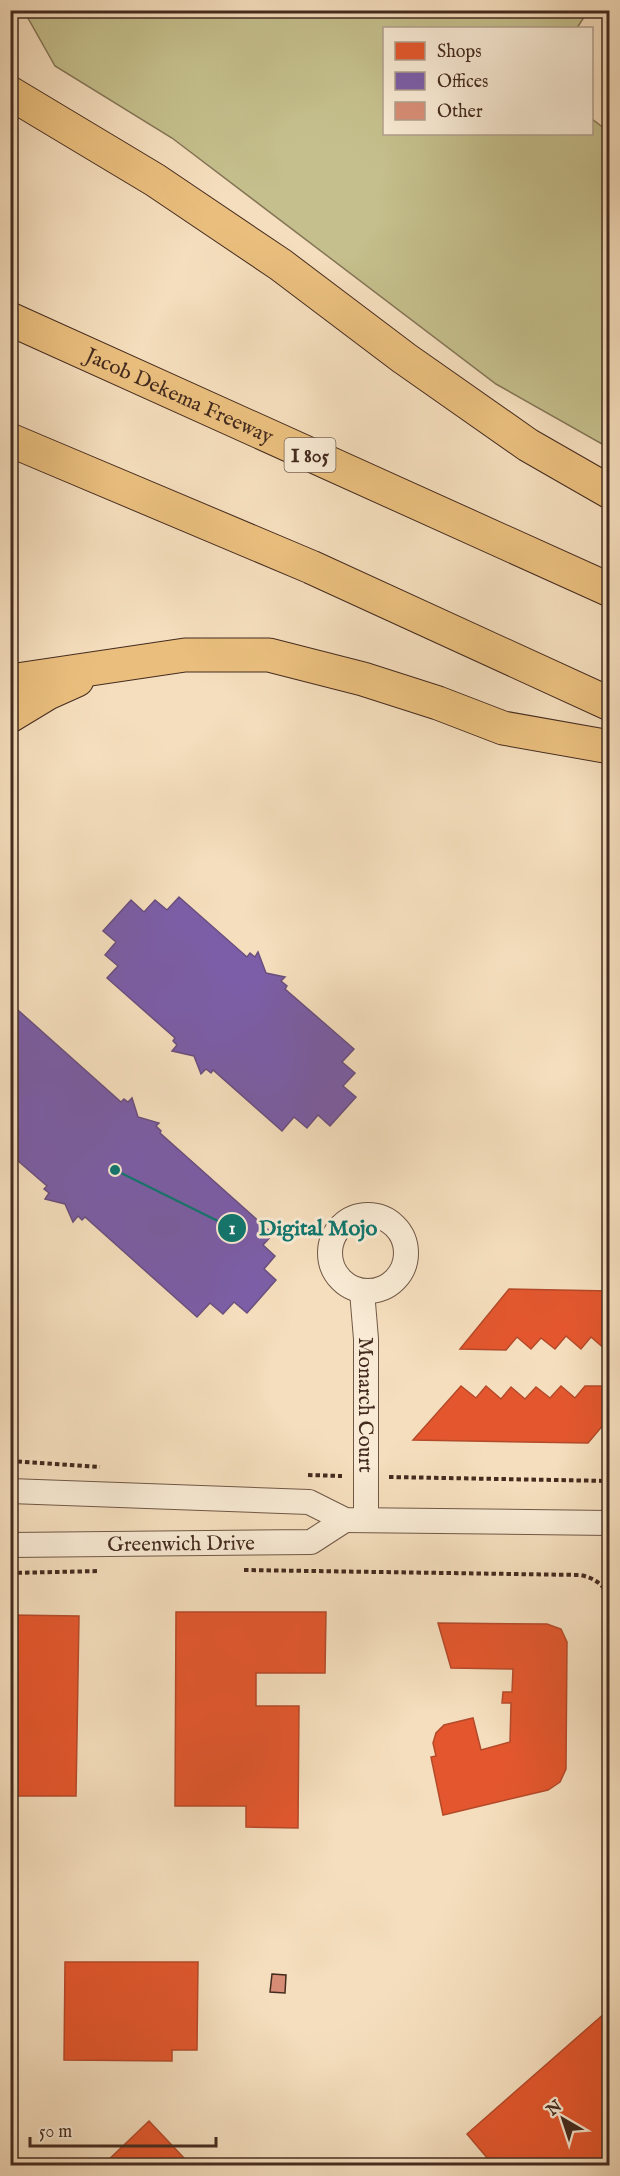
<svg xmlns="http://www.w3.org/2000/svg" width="620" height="2176" viewBox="0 0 620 2176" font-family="'IM FELL English',serif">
	<rect width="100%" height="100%" fill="#f5debd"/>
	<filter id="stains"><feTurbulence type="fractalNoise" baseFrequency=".00333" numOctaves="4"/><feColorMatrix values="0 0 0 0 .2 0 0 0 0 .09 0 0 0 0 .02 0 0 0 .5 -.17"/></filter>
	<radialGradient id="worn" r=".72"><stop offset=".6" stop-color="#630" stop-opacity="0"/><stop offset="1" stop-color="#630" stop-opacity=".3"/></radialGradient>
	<!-- green -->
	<path fill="#c4bf8c" stroke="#847556" stroke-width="1.5" d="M 24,11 L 588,11 L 577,28 L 384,28 L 384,134 L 592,134 L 592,119 L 609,132 L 609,448 L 496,384 L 172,138 L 55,66 Z"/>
	<!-- shops -->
	<path fill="#e4572e" stroke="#b44a2a" stroke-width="1.5" d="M 509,1289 L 610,1291 L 610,1347 L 606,1350 L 591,1337 L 581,1349 L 566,1336 L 555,1349 L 541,1338 L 531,1349 L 517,1337 L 506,1350 L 460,1349 Z
		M 461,1386 L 476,1398 L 486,1386 L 501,1399 L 511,1387 L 525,1399 L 536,1387 L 550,1398 L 561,1386 L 575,1398 L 585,1386 L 610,1386 L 610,1417 L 588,1443 L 413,1440 Z
		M 176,1612 L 326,1612 L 325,1673 L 256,1673 L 256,1706 L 299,1706 L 298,1828 L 246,1827 L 246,1806 L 175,1806 Z
		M 10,1615 L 79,1616 L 76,1796 L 10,1796 Z
		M 438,1623 L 547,1624 L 561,1629 L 567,1642 L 566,1769 L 560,1782 L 548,1790 L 443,1815 L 431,1757 L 436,1756 L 433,1743 L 436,1733 L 444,1725 L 473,1718 L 481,1750 L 510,1742 L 511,1703 L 502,1703 L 503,1692 L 512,1692 L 513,1669 L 451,1668 Z
		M 65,1962 L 198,1962 L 197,2050 L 172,2050 L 172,2061 L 64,2060 Z
		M 605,2013 L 610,2018 L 610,2166 L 494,2166 L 467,2134 Z
		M 149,2121 L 184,2158 L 176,2166 L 102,2166 Z"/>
	<!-- offices -->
	<path fill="#7b5ea7" stroke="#6a4f7e" stroke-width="1.5" d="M 179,897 L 247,957 L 250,953 L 255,957 L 258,952 L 266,973 L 285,977 L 281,981 L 287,986 L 285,989 L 354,1049 L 342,1062 L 355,1073 L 343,1086 L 356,1097 L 330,1126 L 318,1115 L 307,1128 L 294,1117 L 282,1131 L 213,1070 L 211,1073 L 206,1069 L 201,1074 L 194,1056 L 172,1051 L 177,1045 L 173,1041 L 175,1038 L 107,978 L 118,966 L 105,955 L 116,942 L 103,931 L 131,900 L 144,912 L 155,900 L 167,910 Z
		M 10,1003 L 121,1102 L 124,1099 L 128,1102 L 132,1098 L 138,1117 L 159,1123 L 156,1126 L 161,1131 L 160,1133 L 273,1234 L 263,1245 L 275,1256 L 264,1269 L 276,1280 L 247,1313 L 234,1302 L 223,1314 L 210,1303 L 197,1317 L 85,1217 L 82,1220 L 78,1216 L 73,1222 L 65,1204 L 45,1199 L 49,1193 L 44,1189 L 47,1186 L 10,1154 Z"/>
	<!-- building -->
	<path fill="#d78d75" stroke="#442b1f" stroke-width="1.5" d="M 272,1974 L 286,1975 L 285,1993 L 270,1992 Z"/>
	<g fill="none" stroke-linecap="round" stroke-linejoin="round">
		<defs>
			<g id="street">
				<circle cx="368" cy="1253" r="38"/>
				<path id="s1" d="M 362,1291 L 366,1339 L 366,1520"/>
				<path d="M 10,1491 L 309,1502 L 345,1520 L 610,1523"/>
				<path id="s2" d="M 10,1545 L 311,1542 L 345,1520"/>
			</g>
			<g id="highway">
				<path d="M 10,93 L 155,180 L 281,265 L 404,358 L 528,445 L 610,492"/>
				<path id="s3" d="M 10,319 L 610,590"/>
				<path d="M 10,440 L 311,567 L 610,704"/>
				<path d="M 10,681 L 185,655 L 269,655 L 363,679 L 438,703 L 503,728 L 610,747"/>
				<path d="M 10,716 L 48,693 L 77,680"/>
			</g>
		</defs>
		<!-- street casing -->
		<use href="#street" stroke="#705846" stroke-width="26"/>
		<!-- highway casing -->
		<use href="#highway" stroke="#442b1f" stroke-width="35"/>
		<!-- path -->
		<path stroke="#442b1f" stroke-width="4" stroke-dasharray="4.5 3" stroke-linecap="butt" d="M 10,1461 L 100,1467
			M 308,1475 L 342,1476
			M 389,1477 L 610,1481
			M 244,1570 L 580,1575 C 595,1578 605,1585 610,1600
			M 10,1573 L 99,1571"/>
		<!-- street -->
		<use href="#street" stroke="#f8ead4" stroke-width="24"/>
		<!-- highway -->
		<use href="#highway" stroke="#eabf7e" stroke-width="33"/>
	</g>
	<g text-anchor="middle" stroke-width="6" stroke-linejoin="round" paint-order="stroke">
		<!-- shield labels -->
		<rect fill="#f8ead4" stroke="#7a6455" stroke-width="1.5" x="284.5" y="438" width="51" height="34" rx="4.5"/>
		<g font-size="20" font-weight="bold" fill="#442b1f">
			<text x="310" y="462">I 805</text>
		</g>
		<!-- street labels -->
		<g font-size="21" fill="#442b1f" stroke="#f8ead4">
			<text dy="7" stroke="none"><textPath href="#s3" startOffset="186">Jacob Dekema Freeway</textPath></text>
			<text dy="7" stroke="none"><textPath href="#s1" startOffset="114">Monarch Court</textPath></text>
			<text dy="7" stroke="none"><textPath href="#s2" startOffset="171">Greenwich Drive</textPath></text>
		</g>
	</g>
	<!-- callouts -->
	<path fill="none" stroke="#0f766e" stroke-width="2" d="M115 1170L232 1228"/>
	<g fill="#0f766e" stroke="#f8ead4" stroke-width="2">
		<circle cx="115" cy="1170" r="6"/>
		<circle cx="232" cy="1228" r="15"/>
	</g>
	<g font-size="18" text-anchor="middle" font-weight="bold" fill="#fff">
		<text x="232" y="1234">1</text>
	</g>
	<g font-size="22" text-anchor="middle" font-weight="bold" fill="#0f766e" stroke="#f8ead4" stroke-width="6" stroke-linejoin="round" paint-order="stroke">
		<text x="318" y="1235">Digital Mojo</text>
	</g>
	<!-- margin -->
	<rect width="620" height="2176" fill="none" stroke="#f5debd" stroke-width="36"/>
	<rect x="12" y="12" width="596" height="2152" fill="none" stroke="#442b1f" stroke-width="3"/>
	<rect x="18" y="18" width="584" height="2140" fill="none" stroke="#442b1f" stroke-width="1.5"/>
	<!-- legend -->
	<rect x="383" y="27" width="210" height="108" fill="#f8ead4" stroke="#b09e8c" stroke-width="1.5"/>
	<rect x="395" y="42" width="30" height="18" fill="#e4572e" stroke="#b09e8c" stroke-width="1.5"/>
	<text x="437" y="57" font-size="18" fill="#442b1f">Shops</text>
	<rect x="395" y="72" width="30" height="18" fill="#7b5ea7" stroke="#b09e8c" stroke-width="1.5"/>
	<text x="437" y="87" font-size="18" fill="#442b1f">Offices</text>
	<rect x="395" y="102" width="30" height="18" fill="#d78d75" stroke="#b09e8c" stroke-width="1.5"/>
	<text x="437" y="117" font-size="18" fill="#442b1f">Other</text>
	<!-- north arrow -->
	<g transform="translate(563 2119) rotate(321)" stroke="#f8ead4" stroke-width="4.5" paint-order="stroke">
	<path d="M0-4.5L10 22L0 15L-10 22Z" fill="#442b1f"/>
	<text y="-9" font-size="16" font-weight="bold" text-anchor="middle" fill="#442b1f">N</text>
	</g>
	<!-- scale -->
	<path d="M30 2137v9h186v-9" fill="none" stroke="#442b1f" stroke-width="3"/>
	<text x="39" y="2137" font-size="18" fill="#442b1f" stroke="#f8ead4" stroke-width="4.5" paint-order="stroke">50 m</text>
	<rect width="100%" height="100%" filter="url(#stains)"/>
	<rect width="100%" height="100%" fill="url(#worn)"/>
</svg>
